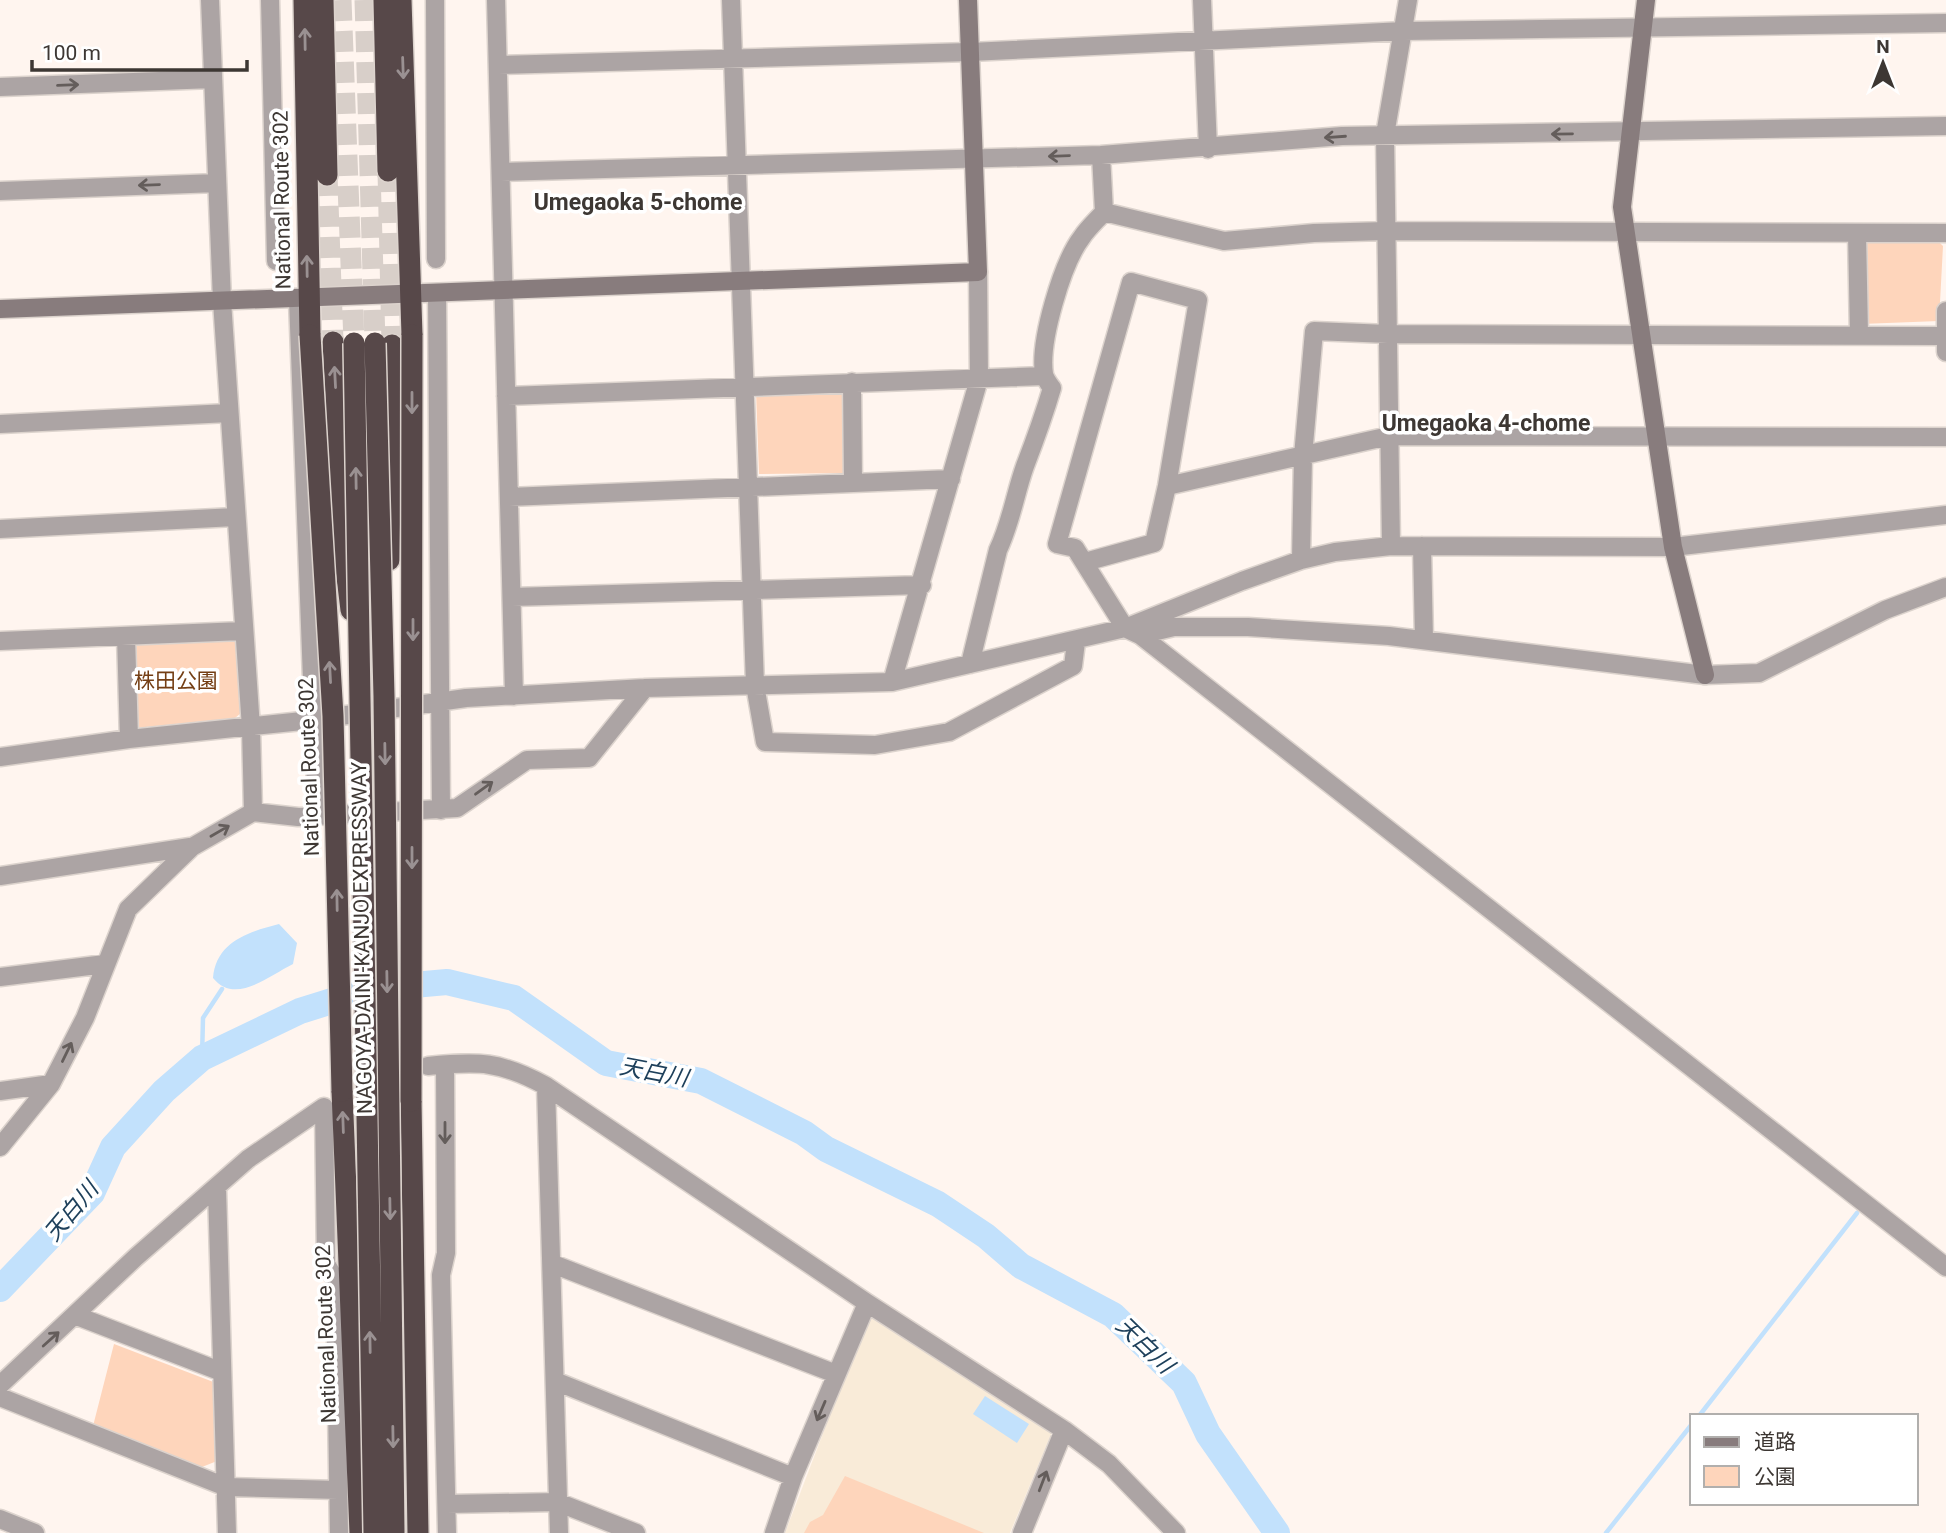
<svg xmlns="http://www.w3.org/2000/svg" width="1946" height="1533" viewBox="0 0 1946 1533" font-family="Roboto,'Noto Sans JP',sans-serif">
	<rect width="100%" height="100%" fill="#fff5ef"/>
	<!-- education -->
	<path fill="#f9ebd8" d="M 877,1315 L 1052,1432 L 1010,1533 L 785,1533 L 867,1318 Z"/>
	<!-- green -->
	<path fill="#fed5bb" d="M 1869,239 L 1937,240 L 1943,246 L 1939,321 L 1861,324 L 1861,245 Z
		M 847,387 L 849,473 L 759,474 L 756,391 Z
		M 236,636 L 241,713 L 235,718 L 136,728 L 131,640 Z
		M 114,1344 L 216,1383 L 217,1461 L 202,1467 L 93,1426 Z
		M 845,1476 L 984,1533 L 804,1533 L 810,1522 L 823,1515 Z"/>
	<!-- water -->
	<path fill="#c2e1fc" d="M 279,924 L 297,943 L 293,964 C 267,977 235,1005 213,978 C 216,942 248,932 279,924 Z
		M 985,1396 L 1029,1424 L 1017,1443 L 973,1414 Z"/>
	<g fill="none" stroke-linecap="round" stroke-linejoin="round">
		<!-- stream -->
		<path stroke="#c2e1fc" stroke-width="4.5" d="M 202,1058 L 203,1018 L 222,989
			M 1699,1416 L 1857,1213
			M 1606,1533 L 1692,1424"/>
		<!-- river -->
		<path stroke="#c2e1fc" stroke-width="26" d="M 0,1289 L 92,1193 L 113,1147 L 164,1091 L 202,1058 L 300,1011 L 345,997 L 391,987 L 447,982 L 514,998 L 606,1063 L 701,1081 L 804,1133 L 826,1149 L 938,1204 L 986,1236 L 1021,1266 L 1113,1315 L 1184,1383 L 1208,1434 L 1277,1533"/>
		<!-- highway-tunnel -->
		<path stroke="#d8cfc9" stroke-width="21" stroke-dasharray="21 10" stroke-linecap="butt" d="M 341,0 L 354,343
			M 365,0 L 375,343
			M 388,171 L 392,345
			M 327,175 L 333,342"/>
		<defs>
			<path id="street" d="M 210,0 L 222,301 L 251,728 L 253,812
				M 270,0 L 276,261
				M 435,0 L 436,259
				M 496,0 L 514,696
				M 731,0 L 755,685 L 765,742 L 875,745 L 949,732 L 1073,666 L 1076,642
				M 1202,0 L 1208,149
				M 498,65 L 970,52 L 1404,31 L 1946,23
				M 0,87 L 213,79
				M 501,172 L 1101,155 L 1342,136 L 1946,126
				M 0,191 L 217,183
				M 1104,212 L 1224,241 L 1314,233 L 1386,231 L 1946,233
				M 1857,233 L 1859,334
				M 437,293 L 441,810
				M 298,299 L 317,816
				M 1946,311 L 1946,352
				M 852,382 L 853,483
				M 506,396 L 1044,376
				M 0,424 L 229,413
				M 1167,486 L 1389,436 L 1946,437
				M 509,497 L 951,479
				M 0,529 L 235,517
				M 1391,546 L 1385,135 L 1408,0
				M 1422,546 L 1424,640
				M 1301,560 L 1303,456 L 1314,331 L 1388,334 L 1945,336
				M 1085,562 L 1154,543 L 1167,486 L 1198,300 L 1131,282 L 1057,544 L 1075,548 L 1125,628 L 1140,635 L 1946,1267
				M 512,597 L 922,585
				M 1140,635 L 1174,627 L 1248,627 L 1389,636 L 1705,675 L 1759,673 L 1885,610 L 1946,587
				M 126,636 L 129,739
				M 0,641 L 242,631
				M 970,664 L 998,550 C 1011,523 1015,494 1025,466 C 1035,440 1044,415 1052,388 C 1049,384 1045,379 1044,374 C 1039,342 1062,263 1082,237 C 1088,228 1097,220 1104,212 L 1101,155
				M 892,682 L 979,379 L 978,272
				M 0,757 L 129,739 L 312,720 L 466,698 L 645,688 L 892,682 L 1125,628 L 1242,581 L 1301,560 L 1335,552 L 1391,546 L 1673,547 L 1946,515
				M 0,876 L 190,847
				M 0,977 L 105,964
				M 445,1065 L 446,1253 L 441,1275 L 447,1533
				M 428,1066 C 479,1061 500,1061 546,1086 L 867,1303 L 1064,1430 L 1109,1464 L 1176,1533
				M 546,1086 L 559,1533
				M 0,1091 L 51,1084
				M 324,1107 L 326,1264 L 335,1279 L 339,1533
				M 0,1147 L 51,1084 L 85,1018 L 128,909 L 192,847 L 253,812 L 298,817 L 457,808 L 527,760 L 589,758 L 645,688
				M 217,1189 L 227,1533
				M 553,1264 L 836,1374
				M 77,1316 L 222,1372
				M 555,1381 L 793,1477
				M 0,1385 L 136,1257 L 248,1159 L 324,1107
				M 0,1397 L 226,1487 L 338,1490
				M 447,1504 L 557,1502 L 636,1533
				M 0,1519 L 35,1533
				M 774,1533 L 793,1477 L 867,1303
				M 1022,1533 L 1064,1430"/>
			<path id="secondary" d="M 1646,0 L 1622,207 L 1673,547 L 1705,675
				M 0,309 L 978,272 L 968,0"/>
			<path id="highway" d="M 304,0 L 310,335
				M 323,0 L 327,175
				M 384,0 L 388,171
				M 401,0 L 412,335
				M 333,342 L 344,552 L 351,610
				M 389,560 L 392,345
				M 342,1091 L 360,1533
				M 411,1101 L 418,1533"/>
		</defs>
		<!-- street casing -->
		<use href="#street" stroke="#dcd3cd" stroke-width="21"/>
		<!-- secondary casing -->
		<use href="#secondary" stroke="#dcd3cd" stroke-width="21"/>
		<!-- highway casing -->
		<use href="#highway" stroke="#dcd3cd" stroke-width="24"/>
		<!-- street -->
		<use href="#street" stroke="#aca4a4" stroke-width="18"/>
		<!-- secondary -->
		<use href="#secondary" stroke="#887c7d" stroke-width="18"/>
		<!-- highway -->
		<use href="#highway" stroke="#574849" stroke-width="21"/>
		<defs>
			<path id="highway-bridge" d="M 310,335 L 333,716 L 342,1091
				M 354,343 L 374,1533
				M 375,343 L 384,696 L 394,1533
				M 411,1101 L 412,335"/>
		</defs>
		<!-- highway-bridge casing -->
		<use href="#highway-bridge" stroke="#dcd3cd" stroke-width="24" stroke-linecap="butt"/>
		<!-- highway-bridge -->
		<use href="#highway-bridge" stroke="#574849" stroke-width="21"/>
	</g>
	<!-- one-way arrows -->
	<defs><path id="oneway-shaft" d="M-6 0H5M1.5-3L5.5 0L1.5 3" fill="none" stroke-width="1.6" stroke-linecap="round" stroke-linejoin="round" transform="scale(1.75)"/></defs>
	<g stroke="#9a9192">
		<use href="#oneway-shaft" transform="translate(305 39) rotate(-91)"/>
		<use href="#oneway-shaft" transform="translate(403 68) rotate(88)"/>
		<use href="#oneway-shaft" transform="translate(307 266) rotate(-91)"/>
		<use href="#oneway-shaft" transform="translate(335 377) rotate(-93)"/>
		<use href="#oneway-shaft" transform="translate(412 403) rotate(90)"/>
		<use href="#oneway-shaft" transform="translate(356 478) rotate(-91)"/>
		<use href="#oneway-shaft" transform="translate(413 630) rotate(90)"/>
		<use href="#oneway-shaft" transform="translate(330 672) rotate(-93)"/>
		<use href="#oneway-shaft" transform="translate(385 754) rotate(89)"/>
		<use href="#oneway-shaft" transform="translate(412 858) rotate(90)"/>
		<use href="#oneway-shaft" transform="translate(337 900) rotate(-91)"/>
		<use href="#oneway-shaft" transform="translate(387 982) rotate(89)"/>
		<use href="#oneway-shaft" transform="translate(343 1122) rotate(-92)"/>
		<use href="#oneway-shaft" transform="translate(390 1209) rotate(89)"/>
		<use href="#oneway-shaft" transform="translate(370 1342) rotate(-91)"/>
		<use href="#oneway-shaft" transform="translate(393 1437) rotate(89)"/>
	</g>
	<g stroke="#645d5b">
		<use href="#oneway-shaft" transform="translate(68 85) rotate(-2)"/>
		<use href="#oneway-shaft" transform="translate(1562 134) rotate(179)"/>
		<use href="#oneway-shaft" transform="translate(1335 137) rotate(176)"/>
		<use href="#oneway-shaft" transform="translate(1059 156) rotate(178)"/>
		<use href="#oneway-shaft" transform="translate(149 185) rotate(178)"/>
		<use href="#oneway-shaft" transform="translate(484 788) rotate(-36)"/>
		<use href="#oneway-shaft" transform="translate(220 831) rotate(-30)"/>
		<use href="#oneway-shaft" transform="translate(67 1052) rotate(-64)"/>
		<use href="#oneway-shaft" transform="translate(445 1133) rotate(90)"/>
		<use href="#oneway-shaft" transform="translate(51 1339) rotate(-42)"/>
		<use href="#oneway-shaft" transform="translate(821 1411) rotate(113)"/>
		<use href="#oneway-shaft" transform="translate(1043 1481) rotate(-69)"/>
	</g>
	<g text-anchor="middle" stroke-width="7" stroke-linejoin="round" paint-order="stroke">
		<!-- street labels -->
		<g font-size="21" fill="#3d3733" stroke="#fff">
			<text transform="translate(282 200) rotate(-91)" y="7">National Route 302</text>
			<text transform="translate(309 767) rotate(-92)" y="7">National Route 302</text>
			<text transform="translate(362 938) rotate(-91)" y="7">NAGOYA-DAINI-KANJO EXPRESSWAY</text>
			<text transform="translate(326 1334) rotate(-92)" y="7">National Route 302</text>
		</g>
		<!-- park labels -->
		<g font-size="21" fill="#743e14" stroke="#fff">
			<text x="176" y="688">株田公園</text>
		</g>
		<!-- neighbourhood labels -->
		<g font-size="23" font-weight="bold" fill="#3d3733" stroke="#fff">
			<text x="638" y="210">Umegaoka 5-chome</text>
			<text x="1486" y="431">Umegaoka 4-chome</text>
		</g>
		<!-- water labels -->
		<g font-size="23" font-style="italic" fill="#1e405b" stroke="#fff">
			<text transform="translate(654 1072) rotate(11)" y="8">天白川</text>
			<text transform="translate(71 1211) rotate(-50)" y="8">天白川</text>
			<text transform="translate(1145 1345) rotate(44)" y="8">天白川</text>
		</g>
	</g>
	<!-- legend -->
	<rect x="1690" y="1414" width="228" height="91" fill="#ffffff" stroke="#b1afad" stroke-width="2"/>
	<rect x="1704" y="1437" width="35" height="10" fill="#887c7d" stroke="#b1afad" stroke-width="2"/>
	<text x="1754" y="1449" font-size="21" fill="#3d3733">道路</text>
	<rect x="1704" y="1466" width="35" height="21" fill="#fed5bb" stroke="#b1afad" stroke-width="2"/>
	<text x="1754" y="1484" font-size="21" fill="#3d3733">公園</text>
	<!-- north arrow -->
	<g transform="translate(1883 63)" stroke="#ffffff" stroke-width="5" paint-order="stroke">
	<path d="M0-5L12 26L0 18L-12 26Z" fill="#3d3733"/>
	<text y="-10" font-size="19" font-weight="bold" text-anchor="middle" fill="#3d3733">N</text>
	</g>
	<!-- scale -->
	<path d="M32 60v10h215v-10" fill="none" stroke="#3d3733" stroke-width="3.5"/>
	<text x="42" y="60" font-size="21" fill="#3d3733" stroke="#ffffff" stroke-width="5" paint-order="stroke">100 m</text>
</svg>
